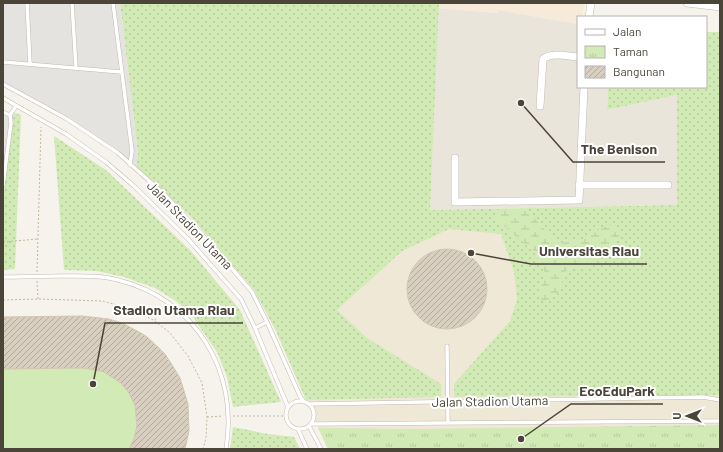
<svg xmlns="http://www.w3.org/2000/svg" width="723" height="452" viewBox="0 0 723 452" font-family="Barlow,sans-serif">
	<defs>
		<pattern id="grass-dots" width="8" height="8" patternUnits="userSpaceOnUse"><rect width="8" height="8" fill="#d2eab5"/><path d="M2 2h.1M6 6h.1" fill="none" stroke="#b6ca9c" stroke-width="1.8" stroke-linecap="round"/></pattern>
		<pattern id="wetland-marsh" width="20" height="14" patternUnits="userSpaceOnUse"><rect width="20" height="14" fill="#d2eab5"/><path d="M1 5h8M5 5V1M11 12h8M15 12V8" fill="none" stroke="#b6ca9c"/></pattern>
		<pattern id="park-tufts" width="24" height="20" patternUnits="userSpaceOnUse"><rect width="24" height="20" fill="#d2eab5"/><path d="M3 7l-1-3M5 7V3M7 7l1-3M15 17l-1-3M17 17v-4M19 17l1-3" fill="none" stroke="#b6ca9c"/></pattern>
		<pattern id="building-hatch" width="6" height="6" patternUnits="userSpaceOnUse"><rect width="6" height="6" fill="#d8cfc1"/><path d="M-1 1l2-2M0 6l6-6M5 7l2-2" fill="none" stroke="#b1aa9e"/></pattern>
	</defs>
	<rect width="100%" height="100%" fill="#f6f3ec"/>
	<!-- residential -->
	<path fill="#eae5da" d="M 438,8 L 497,13 L 498,10 L 578,24 L 578,87 L 608,87 L 607,110 L 677,95 L 677,205 L 430,210 Z"/>
	<!-- commercial -->
	<path fill="#f7ead8" d="M 439,3 L 585,3 L 582,17 L 578,17 L 578,24 L 498,10 L 498,13 L 438,8 Z"/>
	<!-- education -->
	<path fill="#efe8d6" d="M 120,3 L 439,3 L 430,210 L 677,205 L 720,206 L 720,449 L 328,449 L 318,428 L 276,331 L 254,290 L 190,216 L 136,168 L 138,153 Z"/>
	<!-- grass -->
	<path fill="url(#grass-dots)" fill-rule="evenodd" d="M 120,3 L 439,3 L 430,210 L 677,205 L 677,95 L 607,110 L 608,87 L 706,87 L 706,32 L 720,32 L 720,395 L 454,397 L 454,384 L 510,321 L 517,299 L 514,272 L 501,234 L 449,229 L 402,251 L 337,310 L 367,338 L 441,384 L 441,397 L 306,400 L 276,331 L 254,290 L 190,216 L 136,168 L 138,153 ZM 527,209 L 551,237 L 560,243 L 585,239 L 603,227 L 620,238 L 605,249 L 590,266 L 566,270 L 558,293 L 538,296 L 545,273 L 535,252 L 509,231 L 497,219 Z
		M 15,113 L 21,115 L 15,269 L 3,270 L 3,194 L 13,118 Z
		M 54,136 L 106,170 L 189,249 L 240,310 L 281,402 L 233,407 L 227,377 L 217,352 L 192,316 L 176,301 L 155,288 L 124,277 L 96,271 L 64,270 Z
		M 233,427 L 268,434 L 294,437 L 300,449 L 230,449 Z"/>
	<!-- wetland -->
	<path fill="url(#wetland-marsh)" d="M 527,209 L 551,237 L 560,243 L 585,239 L 603,227 L 612,225 L 624,233 L 620,238 L 605,249 L 590,266 L 566,270 L 558,293 L 551,300 L 541,300 L 538,296 L 545,273 L 535,252 L 509,231 L 497,219 L 494,210 Z"/>
	<!-- park -->
	<path fill="url(#park-tufts)" d="M 720,425 L 720,449 L 328,449 L 318,428 L 422,429 Z"/>
	<!-- pitch -->
	<path fill="#d2eab5" d="M 82,316 C 95,317 108,318 121,323 C 171,340 200,398 185,449 L 3,449 L 3,317 Z"/>
	<!-- parking -->
	<path fill="#e5e3e0" d="M 3,3 L 120,3 L 138,153 L 136,168 L 67,117 L 3,82 Z
		M 11,109 L 15,113 L 13,118 L 3,194 L 3,111 L 9,114 Z"/>
	<!-- building -->
	<path fill="url(#building-hatch)" stroke="#d3c7b4" d="M407 289a40 40 0 1 1 80 0a40 40 0 1 1-80 0Z
		M 82,316 L 109,319 L 122,323 L 146,336 L 165,354 L 180,378 L 188,404 L 189,431 L 185,449 L 129,449 L 134,439 L 137,426 L 135,405 L 129,393 L 121,383 L 104,372 L 90,369 L 81,368 L 3,369 L 3,317 Z"/>
	<g fill="none" stroke-linecap="round" stroke-linejoin="round">
		<defs>
			<path id="lane" d="M 27,3 L 30,64
				M 72,3 L 76,68
				M 113,3 L 132,151 L 130,165
				M 3,62 L 121,72
				M 3,84 L 67,119 L 118,153 L 164,194 L 211,244 L 252,292 L 267,322 L 300,396 L 304,402
				M 3,98 L 66,134 L 106,162 L 134,186 L 188,239 L 241,299 L 255,328 L 288,407
				M 3,112 L 10,115 L 11,123 L 3,185
				M 10,115 L 16,106
				M 3,277 C 22,277 42,276 61,276 C 80,276 99,275 118,280 C 196,299 239,372 226,449
				M 255,328 L 267,322
				M 447,346 L 448,423
				M286 415a14 14 0 1 1 28 0a14 14 0 1 1-28 0Z
				M 308,404 L 703,397 L 720,400
				M 312,424 L 720,421
				M 309,426 L 321,449
				M 298,429 L 307,449"/>
			<path id="street" d="M 687,3 L 720,7
				M 589,17 L 591,3
				M 540,106 L 543,59 C 552,52 567,56 578,57
				M 455,158 L 455,202 L 579,200 L 584,87
				M 579,185 L 668,185"/>
		</defs>
		<!-- lane casing -->
		<use href="#lane" stroke="#c2bbae" stroke-width="4.5"/>
		<!-- street casing -->
		<use href="#street" stroke="#c2bbae" stroke-width="8"/>
		<!-- path -->
		<path stroke="#c4b79f" stroke-width="1" stroke-dasharray="2 2" stroke-linecap="butt" d="M 3,242 L 38,239
			M 37,272 L 41,127
			M 37,281 L 38,299
			M 3,300 L 38,299 L 102,301 L 133,309 L 155,321 L 170,333 L 188,356 L 202,383 L 207,417 L 206,438 L 203,449
			M 155,320 L 164,306
			M 233,416 L 286,416
			M 207,417 L 223,416"/>
		<!-- lane -->
		<use href="#lane" stroke="#fff" stroke-width="3.5"/>
		<!-- street -->
		<use href="#street" stroke="#fff" stroke-width="7"/>
	</g>
	<g text-anchor="middle" stroke-width="4" stroke-linejoin="round" paint-order="stroke">
		<!-- street labels -->
		<g font-size="13" fill="#4b4439" stroke="#fff">
			<text transform="translate(190 225) rotate(46)" y="5">Jalan Stadion Utama</text>
			<text transform="translate(490 401) rotate(-1)" y="5">Jalan Stadion Utama</text>
		</g>
	</g>
	<!-- callouts -->
	<path fill="none" stroke="#4b4439" stroke-width="1.5" d="M521 103L573 162H665M471 253L531 264H647M93 384L105 323H243M521 439L571 404H663"/>
	<g fill="#4b4439" stroke="#fff" stroke-width="1.5">
		<circle cx="521" cy="103" r="4"/>
		<circle cx="471" cy="253" r="4"/>
		<circle cx="93" cy="384" r="4"/>
		<circle cx="521" cy="439" r="4"/>
	</g>
	<g font-size="14" text-anchor="middle" font-weight="bold" fill="#4b4439" stroke="#fff" stroke-width="4" stroke-linejoin="round" paint-order="stroke">
		<text x="619" y="154">The Benison</text>
		<text x="589" y="256">Universitas Riau</text>
		<text x="174" y="315">Stadion Utama Riau</text>
		<text x="617" y="396">EcoEduPark</text>
	</g>
	<!-- border -->
	<rect width="723" height="452" fill="none" stroke="#4b4439" stroke-width="8"/>
	<!-- legend -->
	<rect x="577" y="16" width="130" height="72" fill="#ffffff" stroke="#b7b4b0"/>
	<rect x="585" y="29" width="20" height="6" fill="#ffffff" stroke="#b7b4b0"/>
	<text x="613" y="36" font-size="12" fill="#4b4439">Jalan</text>
	<rect x="585" y="46" width="20" height="12" fill="url(#park-tufts)" stroke="#b7b4b0"/>
	<text x="613" y="56" font-size="12" fill="#4b4439">Taman</text>
	<rect x="585" y="66" width="20" height="12" fill="url(#building-hatch)" stroke="#b7b4b0"/>
	<text x="613" y="76" font-size="12" fill="#4b4439">Bangunan</text>
	<!-- north arrow -->
	<g transform="translate(687 416) rotate(270)" stroke="#ffffff" stroke-width="3" paint-order="stroke">
	<path d="M0-3L7 15L0 10L-7 15Z" fill="#4b4439"/>
	<text y="-6" font-size="11" font-weight="bold" text-anchor="middle" fill="#4b4439">U</text>
	</g>
</svg>
